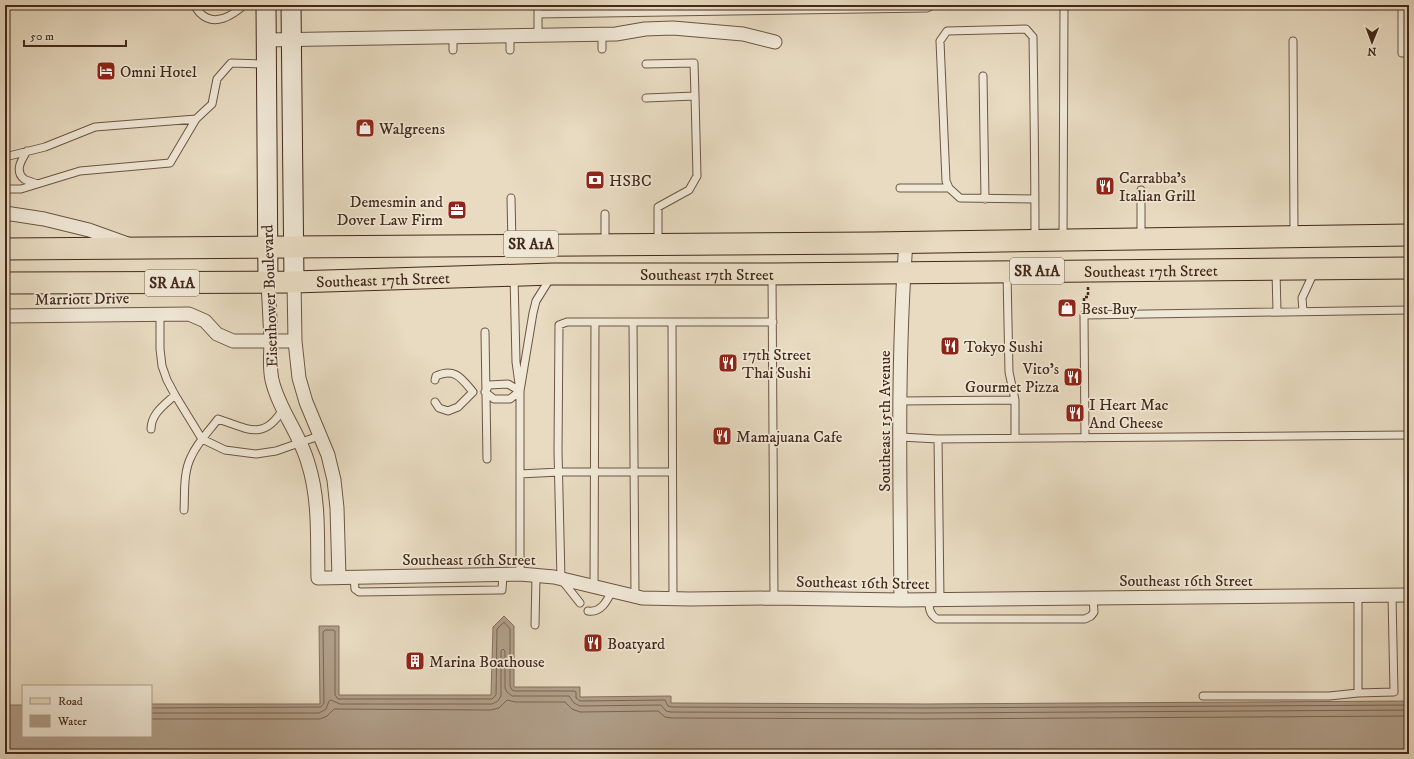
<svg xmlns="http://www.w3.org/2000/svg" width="1414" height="759" viewBox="0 0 1414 759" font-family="'IM FELL DW Pica',serif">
	<rect width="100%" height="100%" fill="#e8dbc1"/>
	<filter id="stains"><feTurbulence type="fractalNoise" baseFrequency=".005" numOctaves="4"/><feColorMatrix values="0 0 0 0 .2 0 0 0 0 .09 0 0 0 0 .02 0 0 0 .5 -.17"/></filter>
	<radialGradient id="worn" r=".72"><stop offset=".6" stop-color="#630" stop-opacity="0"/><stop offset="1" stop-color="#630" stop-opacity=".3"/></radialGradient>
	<!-- water -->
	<path fill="#b09e89" stroke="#856f5d" d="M 504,616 L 514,626 L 514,687 L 580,687 L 580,697 L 671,696 L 671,703 L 926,704 L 1409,701 L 1409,754 L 5,754 L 5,705 L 23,705 L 23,736 L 151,736 L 151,704 L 320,704 L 319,626 L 339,626 L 339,695 L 491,695 L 493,627 Z"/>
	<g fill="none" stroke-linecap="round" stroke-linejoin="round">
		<!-- shore -->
		<path stroke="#7a6452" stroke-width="1" d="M 151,708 L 321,707 L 324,703 L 323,632 L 325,630 L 333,630 L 335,631 L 335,695 L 338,699 L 492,699 L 496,695 L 497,629 L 504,622 L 510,629 L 510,686 L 512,690 L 515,691 L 574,691 L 576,692 L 576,698 L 580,701 L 665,700 L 668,706 L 672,707 L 926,708 L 1409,705
			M 151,713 L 319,713 L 326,709 L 329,701 L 331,700 L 340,704 L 492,704 L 498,701 L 501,696 L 501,651 L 503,649 L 505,651 L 505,688 L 507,692 L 512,696 L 569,696 L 574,703 L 580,706 L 661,705 L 666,711 L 671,712 L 926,713 L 1409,710
			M 151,719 L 320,719 L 327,716 L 334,709 L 491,710 L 499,708 L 507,700 L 515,702 L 565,702 L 572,709 L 580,712 L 658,711 L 665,717 L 672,718 L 926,719 L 1409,716"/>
		<defs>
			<path id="lane" d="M 195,5 C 196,9 197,10 200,13 C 214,27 232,16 244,5
				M 538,5 L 538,36
				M 1402,5 L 1402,53 L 1409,53
				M 538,14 L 927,8 L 933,5
				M 602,35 L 602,49
				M 1293,41 L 1294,235
				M 453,50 L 453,37
				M 510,50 L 510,36
				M 646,64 L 694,63 L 695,96
				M 983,76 L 985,199
				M 646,98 L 695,96 L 697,176 L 689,190 L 658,207 L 658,243
				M 27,151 C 22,159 14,171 24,179 C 27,181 33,182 37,184
				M 5,157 L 45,147 L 95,127 L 196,119
				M 5,170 L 5,172
				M 900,188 L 949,188
				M 5,189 L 21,189 L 80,171 L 170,163 L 196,119 L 212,104 L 217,79 L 231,63 L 266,64
				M 1141,190 L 1141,237
				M 511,198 L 512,244
				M 1035,238 C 1035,171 1034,104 1033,37 L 1026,29 L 947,31 L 940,41 L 946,181 L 949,188 L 960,198 L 1035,199
				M 1063,239 L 1064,5
				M 605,244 L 605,214
				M 1276,271 L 1277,312
				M 1007,273 L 1009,372 L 1015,400 L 1015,438
				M 514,276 L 516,362 L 520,391 L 520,574
				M 772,276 L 774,598
				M 1303,311 L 1302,298 L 1314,272
				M 160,315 L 160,349 L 162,366 L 167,380 L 175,395 L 202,439 L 225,450 L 256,454 L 276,451 L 319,436
				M 633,322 L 635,596
				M 485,332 L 487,459
				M 435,380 L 436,376 C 455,367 462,379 473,392 L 458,407 L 448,411 L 439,408 L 435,402
				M 520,391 L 508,384 L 489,385 L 485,392 L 494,399 L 510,399 L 520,391 L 533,313 L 536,301 L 551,277
				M 900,401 L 1015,400
				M 151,429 C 151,414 164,405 175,395
				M 900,437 L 938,439 L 1409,435
				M 1085,438 L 1084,315 L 1409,310
				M 938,439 L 940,599
				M 520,474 L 559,472 L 672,472
				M 184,510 C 185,493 183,473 191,457 C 197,443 209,431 218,419 C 248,429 264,441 283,409
				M 354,578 L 355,589 L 359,592 L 498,590 L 502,590 L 503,574
				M 594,587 L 595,322
				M 673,599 L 672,322 L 773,322
				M 929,599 C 929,608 929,614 937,619 L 1085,619 L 1091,616 L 1094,612 L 1093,598
				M 580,603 L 561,579 L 558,451 L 559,325 L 567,322 L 672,322
				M 588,611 C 601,613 607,601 612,591
				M 535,625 L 536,575
				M 1358,693 L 1394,692 L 1392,596
				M 1203,696 L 1329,696 L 1358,693 L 1358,596"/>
			<path id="street" d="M 266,40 L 616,34 L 645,29 L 673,28 L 743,34 L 775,42
				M 5,213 L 44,219 L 89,230 L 128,244
				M 268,282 C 269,302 270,321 271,340 C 271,354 269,366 272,380 C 279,410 300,434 308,463 C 320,500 317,540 318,578 L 520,574 L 554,577 L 642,598 L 690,599 L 774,598 L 901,600 L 1409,595
				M 294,282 L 295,341 L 299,378 L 306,402 L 328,455 L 334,480 L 337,508 L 339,578
				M 5,316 L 189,314 L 205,321 L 217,334 L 233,341 L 295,341
				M 901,600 C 900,481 897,361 906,242"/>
			<path id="secondary" d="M 266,5 L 268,282
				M 291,5 L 294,282"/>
			<g id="primary">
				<path d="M 5,249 L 873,243 L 1409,235"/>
				<path id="s1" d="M 5,283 L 294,282 L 553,274 L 772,274 L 1409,268"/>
			</g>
		</defs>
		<!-- lane casing -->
		<use href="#lane" stroke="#6d5644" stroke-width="9"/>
		<!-- street casing -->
		<use href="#street" stroke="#6d5644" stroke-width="15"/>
		<!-- secondary casing -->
		<use href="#secondary" stroke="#44291b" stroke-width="21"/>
		<!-- primary casing -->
		<use href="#primary" stroke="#44291b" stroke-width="23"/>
		<!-- path -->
		<path stroke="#44291b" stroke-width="2.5" stroke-dasharray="3 2" stroke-linecap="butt" d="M 1084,306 L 1084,297 L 1088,297 L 1088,287"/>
		<!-- lane -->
		<use href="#lane" stroke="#f0e8d7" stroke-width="7"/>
		<!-- street -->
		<use href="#street" stroke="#f0e8d7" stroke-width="13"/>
		<!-- secondary -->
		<use href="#secondary" stroke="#f0e8d7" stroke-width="19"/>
		<!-- primary -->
		<use href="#primary" stroke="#e8dbc1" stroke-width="21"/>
	</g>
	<!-- icons -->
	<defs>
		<symbol id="hotel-square" viewBox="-11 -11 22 22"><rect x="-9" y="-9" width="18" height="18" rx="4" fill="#8f2418" stroke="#f0e8d7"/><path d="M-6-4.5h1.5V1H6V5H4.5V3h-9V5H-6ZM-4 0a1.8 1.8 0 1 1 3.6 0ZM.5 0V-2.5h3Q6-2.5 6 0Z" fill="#fff"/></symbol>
		<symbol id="shop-square" viewBox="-11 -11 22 22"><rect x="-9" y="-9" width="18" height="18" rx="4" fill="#8f2418" stroke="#f0e8d7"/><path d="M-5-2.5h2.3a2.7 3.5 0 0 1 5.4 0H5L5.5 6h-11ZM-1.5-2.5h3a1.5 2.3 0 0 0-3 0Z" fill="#fff"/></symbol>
		<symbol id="bank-square" viewBox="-11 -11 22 22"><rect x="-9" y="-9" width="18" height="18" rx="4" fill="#8f2418" stroke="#f0e8d7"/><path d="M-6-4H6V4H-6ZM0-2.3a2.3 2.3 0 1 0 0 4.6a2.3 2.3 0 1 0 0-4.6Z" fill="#fff"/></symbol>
		<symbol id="restaurant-square" viewBox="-11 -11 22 22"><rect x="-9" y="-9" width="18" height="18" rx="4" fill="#8f2418" stroke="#f0e8d7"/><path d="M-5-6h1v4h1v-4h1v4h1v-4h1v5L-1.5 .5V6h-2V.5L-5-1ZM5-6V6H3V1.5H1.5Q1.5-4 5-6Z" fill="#fff"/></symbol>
		<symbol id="office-square" viewBox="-11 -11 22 22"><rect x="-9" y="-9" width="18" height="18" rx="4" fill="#8f2418" stroke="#f0e8d7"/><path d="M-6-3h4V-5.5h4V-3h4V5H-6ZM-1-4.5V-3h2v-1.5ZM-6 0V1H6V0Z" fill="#fff"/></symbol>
		<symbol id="building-square" viewBox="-11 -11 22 22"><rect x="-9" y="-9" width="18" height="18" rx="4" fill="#8f2418" stroke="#f0e8d7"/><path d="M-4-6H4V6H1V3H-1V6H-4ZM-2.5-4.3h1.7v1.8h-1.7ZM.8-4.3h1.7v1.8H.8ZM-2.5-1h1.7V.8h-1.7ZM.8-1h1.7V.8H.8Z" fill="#fff"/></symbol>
	</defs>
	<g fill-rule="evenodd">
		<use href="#hotel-square" x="95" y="60" width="22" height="22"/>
		<use href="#shop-square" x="354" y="117" width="22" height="22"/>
		<use href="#bank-square" x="584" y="169" width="22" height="22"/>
		<use href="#restaurant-square" x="1094" y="175" width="22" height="22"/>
		<use href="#office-square" x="446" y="199" width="22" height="22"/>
		<use href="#shop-square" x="1056" y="297" width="22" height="22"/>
		<use href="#restaurant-square" x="939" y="335" width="22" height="22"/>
		<use href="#restaurant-square" x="717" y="352" width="22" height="22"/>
		<use href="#restaurant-square" x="1062" y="366" width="22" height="22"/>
		<use href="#restaurant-square" x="1064" y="402" width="22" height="22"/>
		<use href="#restaurant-square" x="711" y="425" width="22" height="22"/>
		<use href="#restaurant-square" x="582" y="632" width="22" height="22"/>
		<use href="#building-square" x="404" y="650" width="22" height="22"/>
	</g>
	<g text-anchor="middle" stroke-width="3.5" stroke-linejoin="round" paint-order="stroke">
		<!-- shield labels -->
		<g fill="#f0e8d7" stroke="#786253" stroke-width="1">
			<rect x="504" y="231" width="54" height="26" rx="3"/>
			<rect x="1010" y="258" width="54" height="26" rx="3"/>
			<rect x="145" y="270" width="54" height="26" rx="3"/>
		</g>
		<g font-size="15" font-weight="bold" fill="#44291b">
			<text x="531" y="249">SR A1A</text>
			<text x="1037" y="276">SR A1A</text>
			<text x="172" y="288">SR A1A</text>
		</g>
		<!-- poi labels -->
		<g font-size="16" fill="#44291b" stroke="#f0e8d7" text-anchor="start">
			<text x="120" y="77">Omni Hotel</text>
			<text x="379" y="134">Walgreens</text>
			<text x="1119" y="183">Carrabba's<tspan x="1119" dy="18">Italian Grill</tspan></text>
			<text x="609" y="186">HSBC</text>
			<text x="443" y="207" text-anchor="end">Demesmin and<tspan x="443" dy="18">Dover Law Firm</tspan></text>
			<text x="1081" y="314">Best Buy</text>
			<text x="964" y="352">Tokyo Sushi</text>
			<text x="742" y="360">17th Street<tspan x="742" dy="18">Thai Sushi</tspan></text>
			<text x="1059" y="374" text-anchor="end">Vito's<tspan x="1059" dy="18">Gourmet Pizza</tspan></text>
			<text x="1089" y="410">I Heart Mac<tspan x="1089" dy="18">And Cheese</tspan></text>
			<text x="736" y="442">Mamajuana Cafe</text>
			<text x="607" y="649">Boatyard</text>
			<text x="429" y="667">Marina Boathouse</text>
		</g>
		<!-- street labels -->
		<g font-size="16" fill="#44291b" stroke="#f0e8d7">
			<text dy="6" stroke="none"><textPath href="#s1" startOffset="1146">Southeast 17th Street</textPath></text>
			<text dy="6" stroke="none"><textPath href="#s1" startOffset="702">Southeast 17th Street</textPath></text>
			<text dy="6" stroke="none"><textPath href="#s1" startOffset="378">Southeast 17th Street</textPath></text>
			<text transform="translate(269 296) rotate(-92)" y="6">Eisenhower Boulevard</text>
			<text transform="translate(82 298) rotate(-1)" y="6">Marriott Drive</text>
			<text transform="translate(884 421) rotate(-90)" y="6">Southeast 15th Avenue</text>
			<text x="469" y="565">Southeast 16th Street</text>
			<text x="1186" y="586">Southeast 16th Street</text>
			<text transform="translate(863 582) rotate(1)" y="6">Southeast 16th Street</text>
		</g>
	</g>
	<!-- margin -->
	<rect width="1414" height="759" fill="none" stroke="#e8dbc1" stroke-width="20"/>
	<rect x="6" y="6" width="1402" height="747" fill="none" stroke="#44291b" stroke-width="2"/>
	<rect x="10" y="10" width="1394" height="739" fill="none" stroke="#44291b"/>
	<!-- legend -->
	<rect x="22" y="685" width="130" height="52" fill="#f0e8d7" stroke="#ab9c8c"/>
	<rect x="30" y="698" width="20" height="6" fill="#e8dbc1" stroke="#ab9c8c"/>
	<text x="58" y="705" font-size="12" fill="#44291b">Road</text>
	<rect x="30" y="715" width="20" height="12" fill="#b09e89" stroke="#ab9c8c"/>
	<text x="58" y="725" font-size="12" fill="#44291b">Water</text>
	<!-- north arrow -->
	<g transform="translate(1372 42) rotate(181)" stroke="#f0e8d7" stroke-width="3" paint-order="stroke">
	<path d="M0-3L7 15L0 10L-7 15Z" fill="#44291b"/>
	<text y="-6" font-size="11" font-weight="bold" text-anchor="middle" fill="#44291b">N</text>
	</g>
	<!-- scale -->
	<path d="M24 40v6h102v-6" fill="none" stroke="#44291b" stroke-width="2"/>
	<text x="30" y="40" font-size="12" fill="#44291b" stroke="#f0e8d7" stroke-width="3" paint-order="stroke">50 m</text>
	<rect width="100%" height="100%" filter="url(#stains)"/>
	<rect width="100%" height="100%" fill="url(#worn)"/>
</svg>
